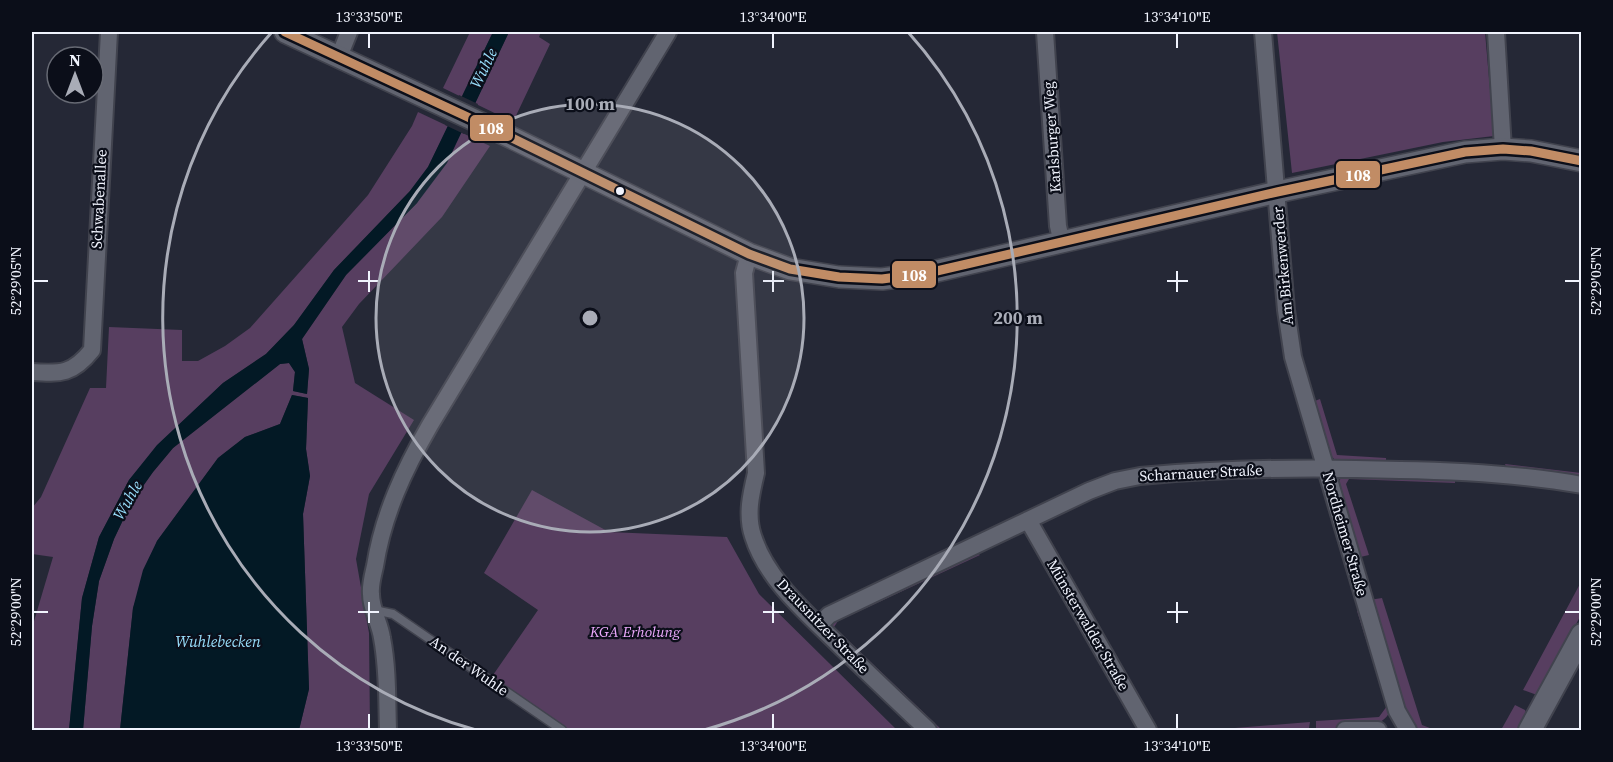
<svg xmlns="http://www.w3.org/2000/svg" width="1613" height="762" viewBox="0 0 1613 762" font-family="'Source Serif 4',serif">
	<rect width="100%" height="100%" fill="#252836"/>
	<!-- green -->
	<path fill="#573e60" d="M 470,32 L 493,32 L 462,96 L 475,103 L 509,32 L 541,32 L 539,37 L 550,44 L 513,122 L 443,88 Z
		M 1277,32 L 1485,32 L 1494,136 L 1443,142 L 1292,173 Z
		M 418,112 L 490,146 L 442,217 L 359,304 L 342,327 L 355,383 L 414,420 L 369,494 L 356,559 L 369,633 L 370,730 L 299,730 L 309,689 L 303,514 L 310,476 L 306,449 L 308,398 L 292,395 L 280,424 L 245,437 L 218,458 L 157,541 L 133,608 L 120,730 L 83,730 L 92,626 L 99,581 L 114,539 L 131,503 L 153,472 L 173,448 L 280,364 L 289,363 L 295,372 L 293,391 L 307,394 L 309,369 L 302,339 L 346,275 L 417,203 L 448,127 L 428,167 L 410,191 L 334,270 L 294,325 L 266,354 L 223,383 L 159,444 L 129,480 L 99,537 L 82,598 L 69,730 L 32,730 L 32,628 L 53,557 L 32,554 L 32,508 L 41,497 L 90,388 L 106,388 L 109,327 L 182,330 L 182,361 L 198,361 L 225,346 L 250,328 L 368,195 L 412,126 Z
		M 1320,399 L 1337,455 L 1386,458 L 1386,463 L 1334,459 L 1329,453 L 1312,402 Z
		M 1505,464 L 1581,473 L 1581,478 L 1507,469 Z
		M 1342,476 L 1455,479 L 1455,483 L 1349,479 L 1346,484 L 1369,555 L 1356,558 L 1338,483 Z
		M 532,490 L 609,532 L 727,537 L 759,594 L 897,730 L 567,730 L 491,678 L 538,610 L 484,573 Z
		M 975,551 L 980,555 L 838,621 L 834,627 L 942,730 L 934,730 L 833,632 L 833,621 Z
		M 1581,582 L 1581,615 L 1537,695 L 1523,690 Z
		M 1382,598 L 1422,725 L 1435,730 L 1418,730 L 1409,723 L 1369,600 Z
		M 1364,610 L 1390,712 C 1375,736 1340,728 1316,728 L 1316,721 L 1379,717 L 1387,706 L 1357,611 Z
		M 1515,705 L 1525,710 L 1527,715 L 1520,730 L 1501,730 Z
		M 1310,722 L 1309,728 L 1277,730 L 1210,730 Z"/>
	<!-- water -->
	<path fill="#031925" d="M 493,32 L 509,32 L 447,163 L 417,203 L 346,275 L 302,339 L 309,369 L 307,394 L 293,391 L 295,372 L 289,363 L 280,364 L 173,448 L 153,472 L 131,503 L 114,539 L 99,581 L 92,626 L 83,730 L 69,730 L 82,598 L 99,537 L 129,480 L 157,445 L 223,383 L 266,354 L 294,325 L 334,270 L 410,191 L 428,167 Z
		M 292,395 L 308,398 L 306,449 L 310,476 L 303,514 L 309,689 L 299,730 L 120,730 L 133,608 L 143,570 L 157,541 L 218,458 L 245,437 L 280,424 Z"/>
	<!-- pier -->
	<path fill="#252836" d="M 459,95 L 478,104 L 464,134 L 445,125 Z"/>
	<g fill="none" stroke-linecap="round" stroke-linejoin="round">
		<defs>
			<path id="service" d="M 374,610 L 393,614 L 562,730"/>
			<path id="minor" d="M 1045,32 L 1058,226 L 1062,243
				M 1263,32 L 1286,310 L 1293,357 L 1397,711 L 1408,730
				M 1496,32 L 1503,149
				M 339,57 L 349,32
				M 749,254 L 744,273 L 756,473 C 751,494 746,515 753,536 C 767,581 809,615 841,647 C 870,675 899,703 928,730
				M 32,372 C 61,374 73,374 92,350 L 109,32
				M 1028,520 L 1148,730
				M 819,625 L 829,615 L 1089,491 L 1115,481 L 1140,476 C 1226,468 1313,467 1400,470 C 1461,471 1521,474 1582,485
				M 388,730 C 387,700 388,669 382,638 C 380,623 371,610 371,594 C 370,585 373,575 375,566 C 383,515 404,470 430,425 L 668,32
				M 1345,730 L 1378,730"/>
			<path id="tertiary" d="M 285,32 L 502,133 L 749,254 L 790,269 L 839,277 L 882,279 L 928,273 L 1277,192 L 1465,152 L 1503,149 L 1531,151 L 1582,161"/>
			<path id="secondary" d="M 1530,730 L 1582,635"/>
		</defs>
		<!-- service casing -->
		<use href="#service" stroke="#41434e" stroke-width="11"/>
		<!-- minor casing -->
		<use href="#minor" stroke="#41434e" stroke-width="20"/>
		<!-- tertiary casing -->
		<use href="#tertiary" stroke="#41434e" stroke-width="24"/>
		<!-- secondary casing -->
		<use href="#secondary" stroke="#41434e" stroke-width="26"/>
		<!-- service -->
		<use href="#service" stroke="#616470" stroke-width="8"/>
		<!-- minor -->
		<use href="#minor" stroke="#616470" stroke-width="16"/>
		<!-- tertiary -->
		<use href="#tertiary" stroke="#616470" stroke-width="21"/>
		<!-- secondary -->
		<use href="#secondary" stroke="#616470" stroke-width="22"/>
		<defs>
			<path id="bus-1" d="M 285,32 L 502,133 L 749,254 L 790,269 L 839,277 L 882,279 L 928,273 L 1277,192 L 1465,152 L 1503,149 L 1531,151 L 1582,161"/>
		</defs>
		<!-- bus-1 casing -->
		<use href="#bus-1" stroke="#0b0e19" stroke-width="14"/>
		<!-- bus-1 -->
		<use href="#bus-1" stroke="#c18c65" stroke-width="9"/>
	</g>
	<!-- ticks -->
	<path fill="none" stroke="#f0f3fd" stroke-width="2" d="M 369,33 L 369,48M 773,33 L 773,48M 1177,33 L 1177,48M 369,271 L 369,292M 773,271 L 773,292M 1177,271 L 1177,292M 33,281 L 48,281M 358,281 L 379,281M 763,281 L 784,281M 1167,281 L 1188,281M 1565,281 L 1580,281M 369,602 L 369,623M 773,602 L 773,623M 1177,602 L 1177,623M 33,612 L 48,612M 358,612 L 379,612M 763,612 L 784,612M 1167,612 L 1188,612M 1565,612 L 1580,612M 369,714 L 369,729M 773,714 L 773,729M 1177,714 L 1177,729"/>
	<!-- distance rings -->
	<circle cx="590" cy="318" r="214" fill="#a9acb7" fill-opacity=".12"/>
	<g fill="none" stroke="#a9acb7" stroke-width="3">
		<circle cx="590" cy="318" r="214"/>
		<path d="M476 730A428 428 0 0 1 272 32M908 32A428 428 0 0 1 704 730"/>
	</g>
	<!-- markers -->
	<circle fill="#f0f3fd" stroke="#0b0e19" stroke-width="2" cx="620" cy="191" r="5"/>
	<g text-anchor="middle" stroke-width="4.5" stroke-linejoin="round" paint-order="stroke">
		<!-- street labels -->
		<g font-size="15" fill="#f0f3fd" stroke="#0b0e19">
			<text transform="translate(1052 137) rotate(-94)" y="5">Karlsburger Weg</text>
			<text transform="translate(99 199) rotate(-87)" y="5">Schwabenallee</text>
			<text transform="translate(1283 266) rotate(-95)" y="5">Am Birkenwerder</text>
			<text transform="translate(1201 473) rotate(-3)" y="5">Scharnauer Straße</text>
			<text transform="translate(1345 534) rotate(74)" y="5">Nordheimer Straße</text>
			<text transform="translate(1088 625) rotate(60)" y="5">Münsterwalder Straße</text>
			<text transform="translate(823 626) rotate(46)" y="5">Drausnitzer Straße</text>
			<text transform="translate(469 666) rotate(35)" y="5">An der Wuhle</text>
		</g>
		<!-- park labels -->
		<g font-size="15" font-style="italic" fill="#eca9fc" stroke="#0b0e19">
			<text x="635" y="637">KGA Erholung</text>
		</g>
		<!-- water labels -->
		<g font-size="16" font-style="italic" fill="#97dcf9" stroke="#0b0e19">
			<text transform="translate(483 68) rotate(-64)" y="6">Wuhle</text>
			<text transform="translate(127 500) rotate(-60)" y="6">Wuhle</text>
			<text x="218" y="647">Wuhlebecken</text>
		</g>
	</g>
	<circle cx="590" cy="318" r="9" fill="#a9acb7" stroke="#0b0e19" stroke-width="3"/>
	<g font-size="18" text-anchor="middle" font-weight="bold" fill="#a9acb7" stroke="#0b0e19" stroke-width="4.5" stroke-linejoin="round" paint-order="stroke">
		<text x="590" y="110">100 m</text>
		<text x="1018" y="324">200 m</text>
	</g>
	<g stroke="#0b0e19" stroke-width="2">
		<rect x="469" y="114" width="45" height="28" rx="6" fill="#c18c65"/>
		<rect x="1335" y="160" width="46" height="29" rx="6" fill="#c18c65"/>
		<rect x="891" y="260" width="46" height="29" rx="6" fill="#c18c65"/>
	</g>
	<g font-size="16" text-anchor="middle" font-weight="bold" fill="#fff">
		<text x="491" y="134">108</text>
		<text x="1358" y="181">108</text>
		<text x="914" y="281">108</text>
	</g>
	<!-- border -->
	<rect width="1613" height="762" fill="none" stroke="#0b0e19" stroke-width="66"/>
	<!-- north arrow -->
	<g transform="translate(75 75)"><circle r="28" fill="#0b0e19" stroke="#676a74" stroke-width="1.5"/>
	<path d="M0-4.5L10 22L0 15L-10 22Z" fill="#a9acb7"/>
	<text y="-9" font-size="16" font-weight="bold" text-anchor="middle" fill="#f0f3fd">N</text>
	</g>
	<rect x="33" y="33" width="1547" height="696" fill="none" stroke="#f0f3fd" stroke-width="2"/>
	<g font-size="15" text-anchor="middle" fill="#f0f3fd">
		<text x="369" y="22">13°33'50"E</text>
		<text x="773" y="22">13°34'00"E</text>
		<text x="1177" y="22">13°34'10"E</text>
		<text transform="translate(16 281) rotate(-90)" y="5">52°29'05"N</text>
		<text transform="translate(1596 281) rotate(-90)" y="5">52°29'05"N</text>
		<text transform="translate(16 612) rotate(-90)" y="5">52°29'00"N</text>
		<text transform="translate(1596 612) rotate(-90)" y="5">52°29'00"N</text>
		<text x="369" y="751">13°33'50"E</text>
		<text x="773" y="751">13°34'00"E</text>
		<text x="1177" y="751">13°34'10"E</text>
	</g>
</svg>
